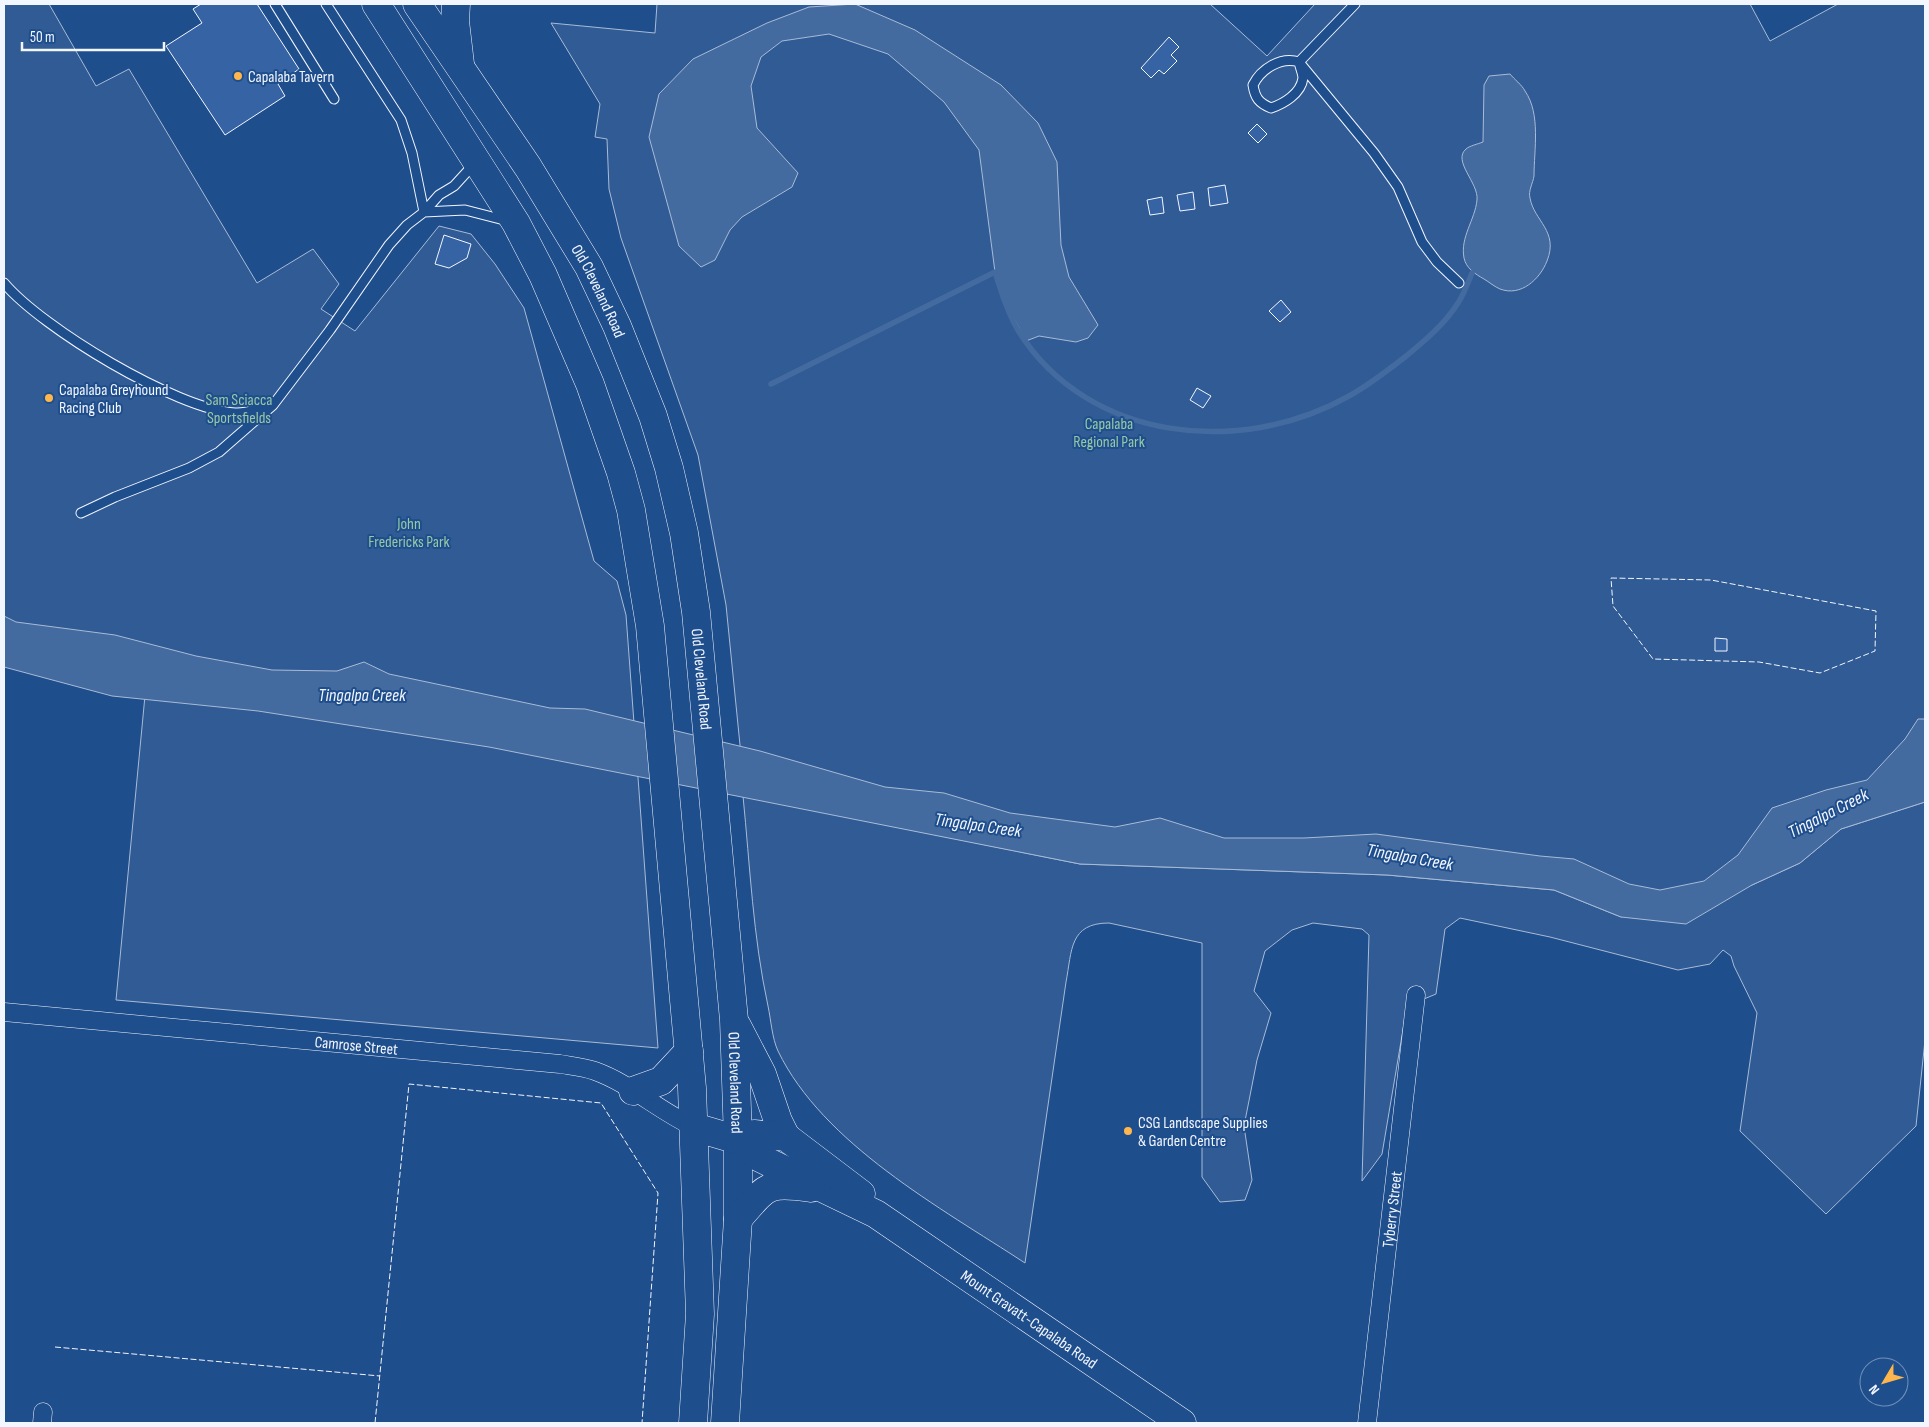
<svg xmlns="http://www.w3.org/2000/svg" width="1929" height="1427" viewBox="0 0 1929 1427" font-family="'Sofia Sans Condensed',sans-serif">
	<rect width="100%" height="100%" fill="#1f4e8c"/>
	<!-- green -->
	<path fill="#305b95" stroke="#a8bbd7" d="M 4,4 L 49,4 L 96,86 L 129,69 L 257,283 L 313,249 L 339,284 L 321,309 L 355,331 L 439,226 L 471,234 L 495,264 L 524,308 L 594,561 L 617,581 L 626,615 L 658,1048 L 116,1000 L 148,664 L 4,632 Z
		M 657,4 L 1210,4 L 1267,56 L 1315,4 L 1750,4 L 1770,41 L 1838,4 L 1925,4 L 1925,758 L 1677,902 L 1575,875 L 1173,854 L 743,775 L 726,605 L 698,455 L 621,238 L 609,189 L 607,139 L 595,137 L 600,104 L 551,23 L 655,33 Z
		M 743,796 L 1080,864 L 1387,875 L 1554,890 L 1621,917 L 1752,885 L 1800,863 L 1841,829 L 1925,802 L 1925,1040 L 1916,1126 L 1826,1214 L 1740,1131 L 1757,1013 L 1734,966 L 1731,956 L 1723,950 L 1710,964 L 1678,970 L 1550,937 L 1460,918 L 1445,929 L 1436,994 L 1407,1006 L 1382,1154 L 1362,1181 L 1369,935 L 1362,929 L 1313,923 L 1292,930 L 1265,951 L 1254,991 L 1271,1013 L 1257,1060 L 1244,1126 L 1252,1180 L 1245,1200 L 1220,1202 L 1202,1177 L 1202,943 L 1109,923 C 1069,923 1072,951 1066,982 L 1025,1263 C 941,1208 823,1144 778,1051 C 772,1038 771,1020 768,1006 C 753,937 750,866 743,796 Z"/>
	<!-- water -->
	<path fill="#446ba0" stroke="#a8bbd7" d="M 855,4 L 915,30 L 1001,85 L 1038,123 L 1057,162 L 1061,245 L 1069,277 L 1098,325 L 1088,338 L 1076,342 L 1039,336 L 1026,341 L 1003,298 L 995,272 L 979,150 L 944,102 L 888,54 L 829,34 L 782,41 L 761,57 L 751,86 L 757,128 L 798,173 L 792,187 L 742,217 L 730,230 L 715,260 L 701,267 L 679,246 L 649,137 L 659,94 L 693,59 L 767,23 L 809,7 Z
		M 1510,74 C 1514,79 1522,85 1525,91 C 1541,114 1534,150 1534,176 C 1533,183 1528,191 1530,198 C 1534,221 1559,231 1547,261 C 1540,279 1521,297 1500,289 C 1495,287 1489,282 1484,279 C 1475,274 1466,268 1464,258 C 1460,237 1475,220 1477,200 C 1479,183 1452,161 1466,149 C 1469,146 1478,144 1483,142 L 1484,85 L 1489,76 Z
		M 4,616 L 16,622 L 115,635 L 196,656 L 272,670 L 337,671 L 364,662 L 389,674 L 550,708 L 585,709 L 760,751 L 885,787 L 944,793 L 1010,813 L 1115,827 L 1160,818 L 1224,838 L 1304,838 L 1376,834 L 1540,856 L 1574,859 L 1629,884 L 1660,890 L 1704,881 L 1738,855 L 1772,808 L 1826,790 L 1867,780 L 1905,739 L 1918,719 L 1925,719 L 1925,802 L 1841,829 L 1800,863 L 1752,885 L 1686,924 L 1621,917 L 1554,890 L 1387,875 L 1080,864 L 489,747 L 258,711 L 112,696 L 4,667 Z"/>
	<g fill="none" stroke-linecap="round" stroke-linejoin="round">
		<!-- stream -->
		<path stroke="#446ba0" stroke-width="5.5" d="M 771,384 L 995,272 C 1001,292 1008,314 1019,332 C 1089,442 1241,457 1349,396 C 1369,385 1387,371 1405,357 C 1423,342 1445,324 1458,303 C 1464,294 1468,283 1472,273"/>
	</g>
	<!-- building -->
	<path fill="#3563a3" stroke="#f2f6ff" d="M 201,4 L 257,4 L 299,69 L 278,84 L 285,96 L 225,135 L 166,46 L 202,23 L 193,9 Z
		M 1169,37 L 1179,47 L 1171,55 L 1177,61 L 1164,74 L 1159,70 L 1151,78 L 1141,68 Z
		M 1257,124 L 1267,134 L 1258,143 L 1248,133 Z
		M 1225,185 L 1228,203 L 1210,206 L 1208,188 Z
		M 1193,192 L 1195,209 L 1180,211 L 1177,195 Z
		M 1162,197 L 1164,213 L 1150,215 L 1147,200 Z
		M 444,235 L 471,244 L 467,258 L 449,268 L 435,264 Z
		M 1281,300 L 1291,312 L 1280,322 L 1269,311 Z
		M 1197,388 L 1211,396 L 1203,408 L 1190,400 Z
		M 1715,638 L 1727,639 L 1727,651 L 1715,651 Z"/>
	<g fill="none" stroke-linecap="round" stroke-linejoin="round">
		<defs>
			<path id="lane" d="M 275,4 L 334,99
				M 326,4 L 401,120 L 412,153 L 424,212
				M 1299,62 C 1300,67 1303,74 1303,78 C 1301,94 1283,104 1271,108 C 1259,103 1255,98 1253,85 C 1261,69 1281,56 1299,62 L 1374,153 L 1398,187 L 1422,242 L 1437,262 L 1459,283
				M 1299,62 L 1355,4
				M 424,212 L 465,210 L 508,221
				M 4,283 C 42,328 176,409 235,413 C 246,414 261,408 272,405
				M 81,513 L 115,497 L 189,468 L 219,452 L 273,405 L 330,330 L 389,245 L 407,225 L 424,212 L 439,195 L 454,186 L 475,163"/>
			<g id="street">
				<path id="s1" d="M 4,1012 L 560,1064 C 572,1066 584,1067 595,1071 C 631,1084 659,1111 694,1127"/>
				<path d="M 42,1423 L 43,1412"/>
				<path id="s2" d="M 1367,1423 L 1416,995"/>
			</g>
			<g id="primary">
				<path d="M 376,4 L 516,223 L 543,275 L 590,384 L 621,473 L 631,510 L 650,626 L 692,1088 L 700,1314 L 693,1423"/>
				<path id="s3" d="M 417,4 L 528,167 L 589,267 L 617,326 L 653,416 L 669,468 L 684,533 L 696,612 L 734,1020 L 738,1140 L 738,1219 L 725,1423"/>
				<path d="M 456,4 L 455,21 L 460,64"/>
				<path d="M 737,1026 L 762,1074 L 778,1121 L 786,1137"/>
				<path d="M 633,1091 L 661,1081 L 689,1051"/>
				<path id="s4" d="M 694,1127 L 738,1140 L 760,1158 L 876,1214 L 1182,1423"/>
				<path d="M 738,1140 L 754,1134 L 786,1137 L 861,1194"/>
				<path d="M 738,1219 C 767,1186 766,1181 811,1188"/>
			</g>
		</defs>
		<!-- lane casing -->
		<use href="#lane" stroke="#f2f6ff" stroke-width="11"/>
		<!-- street casing -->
		<use href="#street" stroke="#f2f6ff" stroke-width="19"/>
		<!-- primary casing -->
		<use href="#primary" stroke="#f2f6ff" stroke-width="29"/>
		<!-- lane -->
		<use href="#lane" stroke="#1f4e8c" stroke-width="9"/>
		<!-- street -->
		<use href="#street" stroke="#1f4e8c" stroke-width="18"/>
		<!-- primary -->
		<use href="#primary" stroke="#1f4e8c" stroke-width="28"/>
		<!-- fence -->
		<path stroke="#f2f6ff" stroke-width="1" stroke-dasharray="6 2.5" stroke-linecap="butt" d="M 1611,578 L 1711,580 L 1876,611 L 1875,651 L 1820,673 L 1759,662 L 1653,659 L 1613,606 Z
			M 55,1347 L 380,1376
			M 375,1423 L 409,1084 L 601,1103 L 658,1193 L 642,1423"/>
	</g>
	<!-- markers -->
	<g fill="#ffb74d" stroke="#1f4e8c" stroke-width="2">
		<circle cx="238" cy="76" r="5"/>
		<circle cx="49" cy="398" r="5"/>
		<circle cx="1128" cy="1131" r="5"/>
	</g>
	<g text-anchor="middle" stroke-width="4" stroke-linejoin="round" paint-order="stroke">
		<!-- poi labels -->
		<g font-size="16" fill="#f2f6ff" stroke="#1f4e8c" text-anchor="start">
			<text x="248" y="82">Capalaba Tavern</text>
			<text x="59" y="395">Capalaba Greyhound<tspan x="59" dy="18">Racing Club</tspan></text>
			<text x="1138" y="1128">CSG Landscape Supplies<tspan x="1138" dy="18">&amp; Garden Centre</tspan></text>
		</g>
		<!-- street labels -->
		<g font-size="16" fill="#f2f6ff" stroke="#1f4e8c">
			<text dy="6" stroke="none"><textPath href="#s3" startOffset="340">Old Cleveland Road</textPath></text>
			<text dy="6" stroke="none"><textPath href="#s3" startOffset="745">Old Cleveland Road</textPath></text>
			<text dy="6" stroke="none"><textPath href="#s1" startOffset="354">Camrose Street</textPath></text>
			<text dy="6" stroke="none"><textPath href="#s3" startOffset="1150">Old Cleveland Road</textPath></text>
			<text dy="6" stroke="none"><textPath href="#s2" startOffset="215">Tyberry Street</textPath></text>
			<text dy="6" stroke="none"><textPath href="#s4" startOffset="389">Mount Gravatt-Capalaba Road</textPath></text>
		</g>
		<!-- park labels -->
		<g font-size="16" fill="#97c8a6" stroke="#1f4e8c">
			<text x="239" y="405">Sam Sciacca<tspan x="239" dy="18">Sportsfields</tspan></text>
			<text x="1109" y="429">Capalaba<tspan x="1109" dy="18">Regional Park</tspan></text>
			<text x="409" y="529">John<tspan x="409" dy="18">Fredericks Park</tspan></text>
		</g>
		<!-- water labels -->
		<g font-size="18" font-style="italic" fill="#f2f6ff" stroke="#1f4e8c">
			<text x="362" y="701">Tingalpa Creek</text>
			<text transform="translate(1828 813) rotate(-27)" y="6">Tingalpa Creek</text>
			<text transform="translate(978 825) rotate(8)" y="6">Tingalpa Creek</text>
			<text transform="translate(1410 857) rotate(10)" y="6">Tingalpa Creek</text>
		</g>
	</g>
	<!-- border -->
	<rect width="1929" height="1427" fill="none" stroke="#f2f6ff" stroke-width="10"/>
	<!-- north arrow -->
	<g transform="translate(1884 1382) rotate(232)"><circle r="24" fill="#1f4e8c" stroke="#7391ba"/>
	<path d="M0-4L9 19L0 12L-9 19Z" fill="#ffb74d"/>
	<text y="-8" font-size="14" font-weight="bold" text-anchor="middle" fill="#f2f6ff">N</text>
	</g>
	<!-- scale -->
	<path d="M22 42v8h142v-8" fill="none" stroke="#f2f6ff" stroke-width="2.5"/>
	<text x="30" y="42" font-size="15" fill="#f2f6ff" stroke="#1f4e8c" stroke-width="4" paint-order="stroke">50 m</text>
</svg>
